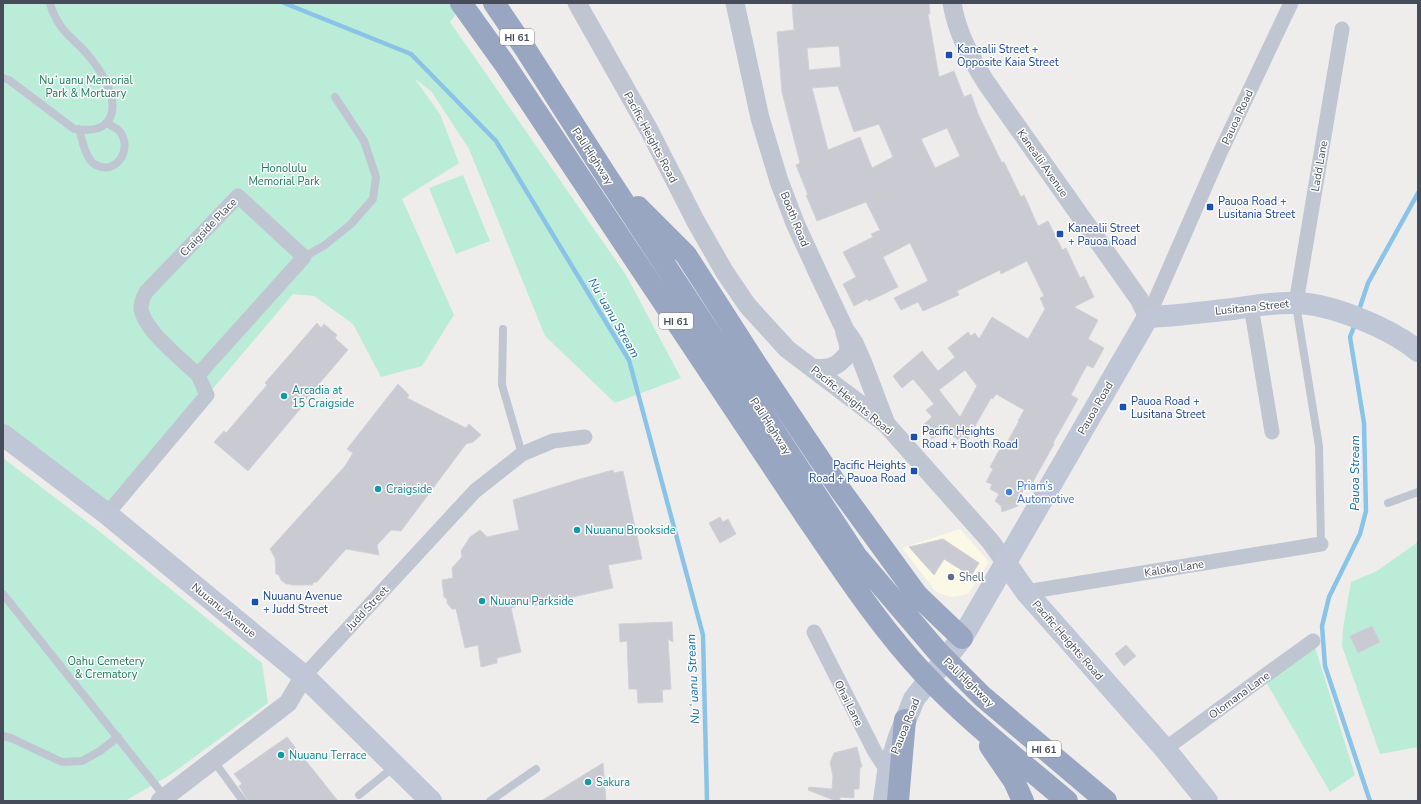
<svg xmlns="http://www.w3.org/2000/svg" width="1421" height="804" viewBox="0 0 1421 804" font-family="'Nunito Sans',sans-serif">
	<rect width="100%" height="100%" fill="#efedec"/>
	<!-- commercial -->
	<path fill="#fbf8e5" d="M 960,529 L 989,562 L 968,594 L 959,596 L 950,597 L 936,592 L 902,548 Z"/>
	<!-- green -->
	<path fill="#bbecd7" d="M 3,3 L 465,3 L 450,22 L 626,275 L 681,378 L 615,403 L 545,336 L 469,149 L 431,91 L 415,79 L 440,114 L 459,163 L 402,199 L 454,315 L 422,366 L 381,377 L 353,324 L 314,296 L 293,294 L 107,514 L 3,423 Z
		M 463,175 L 490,241 L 456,254 L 429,188 Z
		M 3,458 L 99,531 L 262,663 L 268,703 L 170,775 L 125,801 L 3,801 Z
		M 1418,542 L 1418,747 L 1380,754 L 1342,646 L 1343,628 L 1351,582 L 1377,571 Z
		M 1313,641 L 1355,775 L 1330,792 L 1263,677 Z"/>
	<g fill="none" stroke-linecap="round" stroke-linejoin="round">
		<!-- stream -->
		<path stroke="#8ac3e8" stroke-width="4.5" d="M 284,3 L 411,54 L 496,141 L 629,360 L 703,635 L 707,801
			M 1358,313 L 1368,283 L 1418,193
			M 1355,324 L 1350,337 L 1364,423 L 1366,511 L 1360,534 L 1329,597 L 1322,626 L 1325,666 L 1370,801"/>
	</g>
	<!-- building -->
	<path fill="#cacad2" stroke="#d1d1d8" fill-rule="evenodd" d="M 792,3 L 929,3 L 930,14 L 928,14 L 939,77 L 954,71 L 964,97 L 971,94 L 979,116 L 1002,163 L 1004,162 L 1021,197 L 1024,195 L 1038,226 L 1048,221 L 1061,247 L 1062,250 L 1066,248 L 1080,278 L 1084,276 L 1094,297 L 1074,307 L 1098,320 L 1088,339 L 1104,348 L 1093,368 L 1087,365 L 1071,395 L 1078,399 L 1053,443 L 1054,444 L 1029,489 L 1025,487 L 1017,503 L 1018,506 L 1002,512 L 1001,506 L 995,501 L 999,494 L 990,489 L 992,484 L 986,482 L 993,469 L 990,467 L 1002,445 L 1005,446 L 1019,421 L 1018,421 L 1024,410 L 996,394 L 993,399 L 991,398 L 966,442 L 960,438 L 959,440 L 944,431 L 932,439 L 922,426 L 932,417 L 926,410 L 934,404 L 913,379 L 902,388 L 893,376 L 922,351 L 938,371 L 955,357 L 948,348 L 968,332 L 971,336 L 975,333 L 979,339 L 992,317 L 1028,339 L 1045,309 L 1040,298 L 1044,296 L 1027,261 L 1001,274 L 1000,270 L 957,291 L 959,295 L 923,311 L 918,302 L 901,310 L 894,298 L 928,281 L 910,243 L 883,257 L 898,287 L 869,301 L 867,299 L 854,306 L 843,284 L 856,277 L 843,252 L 873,237 L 871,234 L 880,230 L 866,202 L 817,221 L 806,195 L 808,195 L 796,165 L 800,163 L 782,92 L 777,32 L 794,30 ZM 839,46 L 841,67 L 809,70 L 807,48 ZM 838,86 L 854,132 L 879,124 L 893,157 L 872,168 L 860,137 L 828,150 L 812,88 ZM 947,128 L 960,156 L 935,168 L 921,139 ZM 965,370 L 977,386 L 960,417 L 939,390 Z
		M 317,323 L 321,328 L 324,324 L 337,335 L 335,338 L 348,350 L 300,406 L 301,408 L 248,471 L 214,442 L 224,431 L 226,433 L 267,385 L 265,383 Z
		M 398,384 L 409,395 L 407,398 L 466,428 L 469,424 L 481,435 L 473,442 L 466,444 L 401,531 L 391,530 L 377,545 L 379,555 L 346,549 L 317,582 L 314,582 L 312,585 L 292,585 L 290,584 L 286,584 L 281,580 L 279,575 L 276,574 L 275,558 L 270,549 L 345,466 L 353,453 L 347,449 Z
		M 613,470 L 614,473 L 623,471 L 642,559 L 608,565 L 613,588 L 533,606 L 533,602 L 511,608 L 521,652 L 497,658 L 497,663 L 481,667 L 478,645 L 465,648 L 456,609 L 452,609 L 447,603 L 447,599 L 444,597 L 442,580 L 453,578 L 452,568 L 462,557 L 461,551 L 470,537 L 480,530 L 487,537 L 519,530 L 513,500 L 577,480 Z
		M 720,517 L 723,522 L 728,519 L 736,534 L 720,543 L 709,523 Z
		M 943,539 L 979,563 L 971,576 L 944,559 L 934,575 L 909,547 Z
		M 672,622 L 673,642 L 668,639 L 671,689 L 662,690 L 663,702 L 638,703 L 637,689 L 629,689 L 627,641 L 620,642 L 619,624 Z
		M 1372,626 L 1380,642 L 1358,653 L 1350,636 Z
		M 1126,645 L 1136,656 L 1124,666 L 1115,654 Z
		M 287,737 L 338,801 L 248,801 L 239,786 L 242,784 L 234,774 Z
		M 857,747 L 862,767 L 860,767 L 859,789 L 854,789 L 854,798 L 840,797 L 840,801 L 836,801 L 808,790 L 809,787 L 832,789 L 833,776 L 830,763 L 834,753 Z
		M 603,763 L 606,801 L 541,801 Z"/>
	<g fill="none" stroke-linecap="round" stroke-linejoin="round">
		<!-- service -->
		<path stroke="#c0c6d1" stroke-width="8" d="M 3,78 L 9,80 L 74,129 C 86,130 100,132 108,121 C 122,102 100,69 88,55 C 80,45 70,38 62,28 C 57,21 52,11 50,3
			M 79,129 C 82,139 84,153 91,161 C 93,164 98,166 101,167 C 122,171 133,142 117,129 C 114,127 110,125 106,123
			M 304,257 L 325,245 L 351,224 L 373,199 L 376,177 L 364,141 L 335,97
			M 1296,305 L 1319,446 L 1321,544
			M 503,329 L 502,385 L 522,454
			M 1388,503 L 1418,492
			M 3,594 L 165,797
			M 3,736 L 11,738 L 62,762 L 82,761 L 100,751 L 118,737
			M 213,760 L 243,801
			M 359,795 L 395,766
			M 490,801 L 536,769"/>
		<!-- minor -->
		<path stroke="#c0c6d1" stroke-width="15" d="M 238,196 L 304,257 L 198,375 C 182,360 148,333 142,313 C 139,306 143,298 146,292 Z
			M 1296,303 L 1342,29
			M 1251,306 L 1272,432
			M 1148,317 L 1219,155 L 1291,3
			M 107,514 L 207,395 L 198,375
			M 1026,592 L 1321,544
			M 814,632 L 875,752 L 888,772
			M 304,676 L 475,491 L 522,454 L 553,441 L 585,437
			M 1165,749 L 1263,677 L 1313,641"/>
		<!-- tertiary -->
		<path stroke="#c0c6d1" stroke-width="19" d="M 577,3 L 649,130 L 696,222 L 724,271 L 747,305 L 787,349 L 886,424 L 991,542 L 1005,562
			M 735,3 L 760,118 L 779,181 L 795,223 L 818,273 L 845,330 L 854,343 L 862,361 L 886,424
			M 952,3 C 957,33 971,59 987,84 L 1139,299 L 1148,317
			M 812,368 C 824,369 834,369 842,360 C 845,358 847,355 848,352 C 850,346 847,339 845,333
			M 160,801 L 288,703 L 304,676"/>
		<!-- secondary -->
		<path stroke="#bfc6d5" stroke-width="22" d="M 3,435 L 107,514 L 304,676 L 431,801
			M 1005,562 L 1026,592 L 1165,749 L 1207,801
			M 884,801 L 888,772 L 899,737 L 914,699 L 962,638 L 1148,317 C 1176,316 1204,312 1233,309 C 1253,306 1274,302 1294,303 C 1330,303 1390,328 1418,351"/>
		<!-- trunk -->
		<path stroke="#99a6c2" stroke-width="22" d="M 461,3 L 504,63 L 809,521 C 845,573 880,627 924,674 C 967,720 1019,760 1067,801
			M 494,3 L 526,50 L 604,172 L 857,557 L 938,652 L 982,696 L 1106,801
			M 638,207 L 686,255 L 756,364 L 839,488 L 917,595 L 962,638
			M 990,746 L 1014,781 L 1023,801
			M 898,801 L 905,720"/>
	</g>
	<!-- markers -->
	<g fill="#1a4fb4" stroke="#fff" stroke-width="1.5">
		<rect x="945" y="51" width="8" height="8" rx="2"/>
		<rect x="1206" y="203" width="8" height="8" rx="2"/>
		<rect x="1056" y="230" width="8" height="8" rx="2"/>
		<rect x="1119" y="403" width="8" height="8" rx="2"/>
		<rect x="910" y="433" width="8" height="8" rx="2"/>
		<rect x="910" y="467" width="8" height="8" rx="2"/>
		<rect x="251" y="598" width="8" height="8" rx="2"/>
	</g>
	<g fill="#0f9aa8" stroke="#fff" stroke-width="1.5">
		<circle cx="284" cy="396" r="4"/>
		<circle cx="378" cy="489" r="4"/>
		<circle cx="577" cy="530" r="4"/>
		<circle cx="482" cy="601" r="4"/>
		<circle cx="281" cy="755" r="4"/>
		<circle cx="588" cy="782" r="4"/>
	</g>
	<circle fill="#3f7fe0" stroke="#fff" stroke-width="1.5" cx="1009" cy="492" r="4"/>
	<circle fill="#5c6f8a" stroke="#fff" stroke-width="1.5" cx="951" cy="577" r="4"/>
	<g text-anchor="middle" stroke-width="3" stroke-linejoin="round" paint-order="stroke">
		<!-- shield labels -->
		<g fill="#fff" stroke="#7e828b" stroke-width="1">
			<rect x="500" y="29" width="34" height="16" rx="3"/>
			<rect x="659" y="313" width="34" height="16" rx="3"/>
			<rect x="1027" y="741" width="34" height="16" rx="3"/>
		</g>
		<g font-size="10" font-weight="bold" fill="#464c59">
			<text x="517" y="41">HI 61</text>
			<text x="676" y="325">HI 61</text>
			<text x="1044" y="753">HI 61</text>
		</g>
		<!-- transit labels -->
		<g font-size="11" fill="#164399" stroke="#fff" text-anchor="start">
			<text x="957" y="53">Kanealii Street +<tspan x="957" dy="13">Opposite Kaia Street</tspan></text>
			<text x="1218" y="205">Pauoa Road +<tspan x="1218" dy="13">Lusitania Street</tspan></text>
			<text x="1068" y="232">Kanealii Street<tspan x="1068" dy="13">+ Pauoa Road</tspan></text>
			<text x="1131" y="405">Pauoa Road +<tspan x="1131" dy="13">Lusitana Street</tspan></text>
			<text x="922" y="435">Pacific Heights<tspan x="922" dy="13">Road + Booth Road</tspan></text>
			<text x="906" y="469" text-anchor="end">Pacific Heights<tspan x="906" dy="13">Road + Pauoa Road</tspan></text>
			<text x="263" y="600">Nuuanu Avenue<tspan x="263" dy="13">+ Judd Street</tspan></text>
		</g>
		<!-- park labels -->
		<g font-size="11" fill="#1a7759" stroke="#fff">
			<text x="86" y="84">Nuʻuanu Memorial<tspan x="86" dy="13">Park &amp; Mortuary</tspan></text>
			<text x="284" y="172">Honolulu<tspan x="284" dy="13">Memorial Park</tspan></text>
			<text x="106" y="665">Oahu Cemetery<tspan x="106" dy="13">&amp; Crematory</tspan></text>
		</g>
		<!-- street labels -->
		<g font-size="11" fill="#464c59" stroke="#fff">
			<text transform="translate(1237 117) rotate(-65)" y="4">Pauoa Road</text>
			<text transform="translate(651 137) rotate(62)" y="4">Pacific Heights Road</text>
			<text transform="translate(593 156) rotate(57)" y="4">Pali Highway</text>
			<text transform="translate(1043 163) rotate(55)" y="4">Kanealii Avenue</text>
			<text transform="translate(1319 166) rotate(-80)" y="4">Ladd Lane</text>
			<text transform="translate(795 219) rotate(68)" y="4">Booth Road</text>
			<text transform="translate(208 227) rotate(-46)" y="4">Craigside Place</text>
			<text transform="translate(1252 307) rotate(-6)" y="4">Lusitana Street</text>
			<text transform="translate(852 400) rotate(39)" y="4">Pacific Heights Road</text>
			<text transform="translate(1095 408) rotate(-60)" y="4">Pauoa Road</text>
			<text transform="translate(771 426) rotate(57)" y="4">Pali Highway</text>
			<text transform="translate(1174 568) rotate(-9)" y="4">Kaloko Lane</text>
			<text transform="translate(367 608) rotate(-47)" y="4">Judd Street</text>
			<text transform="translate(224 610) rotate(39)" y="4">Nuuanu Avenue</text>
			<text transform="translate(1068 640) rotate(49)" y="4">Pacific Heights Road</text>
			<text transform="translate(969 682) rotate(44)" y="4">Pali Highway</text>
			<text transform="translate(1239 695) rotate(-36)" y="4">Olomana Lane</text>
			<text transform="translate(849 703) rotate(63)" y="4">Ohai Lane</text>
			<text transform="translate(905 726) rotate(-68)" y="4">Pauoa Road</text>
		</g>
		<!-- culture labels -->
		<g font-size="11" fill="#0d838f" stroke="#fff" text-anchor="start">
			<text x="292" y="394">Arcadia at<tspan x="292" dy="13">15 Craigside</tspan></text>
			<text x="386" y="493">Craigside</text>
			<text x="585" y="534">Nuuanu Brookside</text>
			<text x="490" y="605">Nuuanu Parkside</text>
			<text x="289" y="759">Nuuanu Terrace</text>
			<text x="596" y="786">Sakura</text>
		</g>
		<!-- shop labels -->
		<g font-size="11" fill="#366cbe" stroke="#fff" text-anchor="start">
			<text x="1017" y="490">Priam’s<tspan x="1017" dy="13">Automotive</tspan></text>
		</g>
		<!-- service labels -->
		<g font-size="11" fill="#4e5e75" stroke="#fff" text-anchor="start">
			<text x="959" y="581">Shell</text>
		</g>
		<!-- water labels -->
		<g font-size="12" font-style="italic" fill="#1168a0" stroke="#fff">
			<text transform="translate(614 318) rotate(60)" y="4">Nuʻuanu Stream</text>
			<text transform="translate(1355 473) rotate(-90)" y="4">Pauoa Stream</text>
			<text transform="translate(693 679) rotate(-93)" y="4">Nuʻuanu Stream</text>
		</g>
	</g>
	<!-- border -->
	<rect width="1421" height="804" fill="none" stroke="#464c59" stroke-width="8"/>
</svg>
